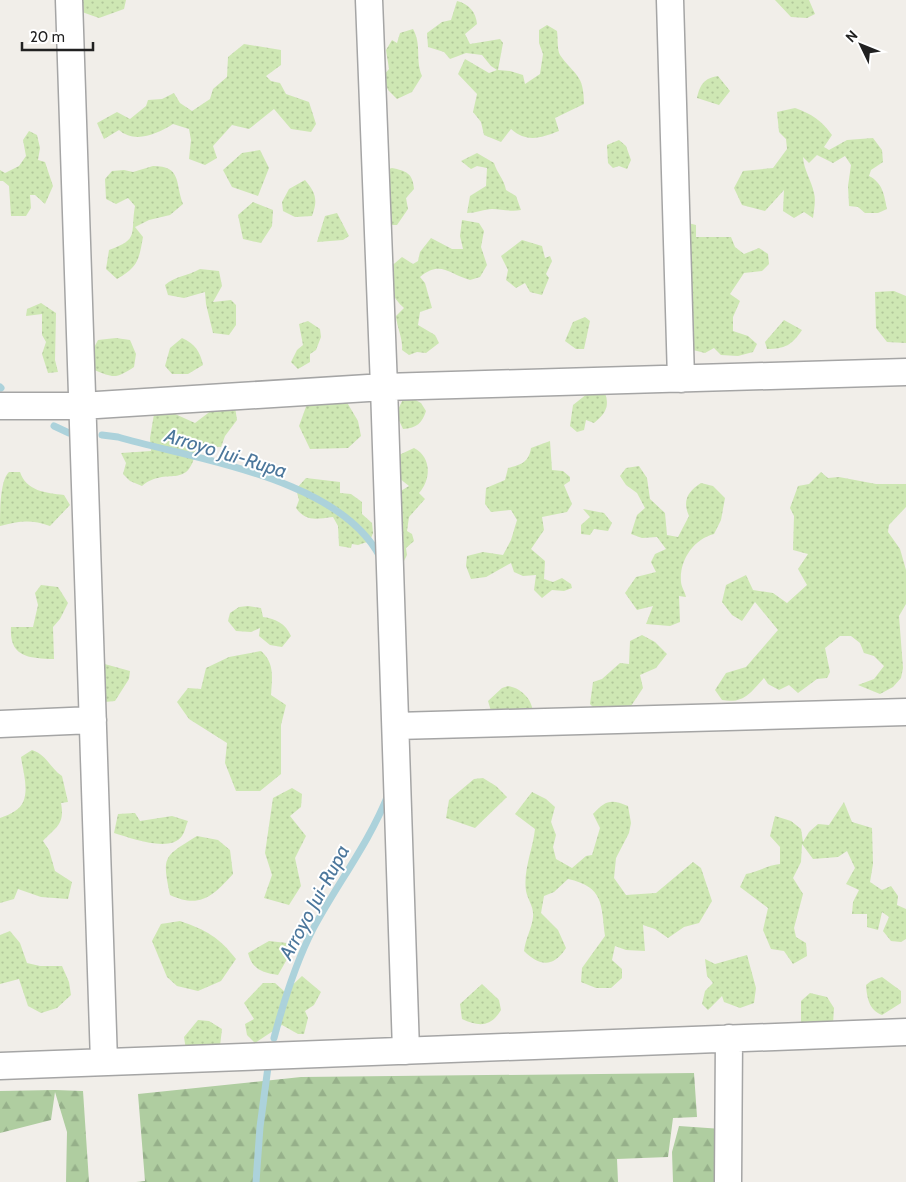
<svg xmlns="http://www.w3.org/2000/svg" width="906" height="1182" viewBox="0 0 906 1182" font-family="Cabin,sans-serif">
	<defs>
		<pattern id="grass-dots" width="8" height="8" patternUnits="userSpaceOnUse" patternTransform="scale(1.25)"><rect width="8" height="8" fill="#cee7b3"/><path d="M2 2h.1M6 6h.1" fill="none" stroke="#b1c69a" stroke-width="1.8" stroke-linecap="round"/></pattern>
		<pattern id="forest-firs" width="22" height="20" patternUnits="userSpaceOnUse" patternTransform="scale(1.25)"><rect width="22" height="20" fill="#afcda0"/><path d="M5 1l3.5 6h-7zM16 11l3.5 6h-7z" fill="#96b08a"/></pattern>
	</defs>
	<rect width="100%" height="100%" fill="#f1eee9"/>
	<!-- grass -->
	<path fill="url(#grass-dots)" d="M 75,0 L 126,0 L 124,9 L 99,18 L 82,12 Z
		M 775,0 L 809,0 L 815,14 L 807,18 L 791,17 Z
		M 457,1 C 469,4 476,12 477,24 L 465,34 L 470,44 L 500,39 L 503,43 L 498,70 L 510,71 L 523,75 L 525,84 L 540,74 L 543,54 L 539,43 L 539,30 L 547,25 L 557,31 C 558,38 557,50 560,55 C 575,76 584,74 584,104 L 555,118 L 559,131 C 541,138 527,143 511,129 L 501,142 L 484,135 L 481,122 L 473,112 L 477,94 L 458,74 L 465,59 L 489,73 L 497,70 L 491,66 L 482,55 L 466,53 L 450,59 L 444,52 L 428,47 L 427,33 L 442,22 L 451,20 Z
		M 413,29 C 422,45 415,60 422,76 L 412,92 L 397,99 L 388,90 L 383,76 L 389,69 L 386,50 L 392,40 L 397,43 L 400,33 Z
		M 244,44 L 281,50 L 281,65 L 266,76 L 271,81 L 280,83 L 286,94 L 309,102 L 316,124 L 311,132 L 291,129 L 274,109 L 249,129 L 232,125 L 213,146 L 217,158 L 205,165 L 189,159 L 191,140 L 189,129 L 173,124 C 157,134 135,144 119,130 L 104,139 L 97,123 L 117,112 L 130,119 L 146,106 L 148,100 L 162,99 L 174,93 L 180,103 L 192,111 L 210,99 L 213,89 L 227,77 L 228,57 Z
		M 718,76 L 730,91 L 719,105 L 697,98 C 700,85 704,78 718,76 Z
		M 795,108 C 812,114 821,120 832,135 L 824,147 L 829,150 L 847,140 L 873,138 L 882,150 L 883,162 L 871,170 L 869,176 C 883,183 884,195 887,209 L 878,213 L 865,213 L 858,207 L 849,206 L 848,186 L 851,165 L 845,156 L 833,163 L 817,155 L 809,163 L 803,157 C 804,171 811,179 814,193 C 816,200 814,210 813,218 L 804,212 L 794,218 L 783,211 L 784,190 L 765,211 L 742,205 L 734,188 L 743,171 L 773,168 L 787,149 L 786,139 L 779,132 L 777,112 Z
		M 29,131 L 37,135 L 40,148 L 38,160 L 45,162 L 53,186 L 45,204 L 35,195 L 30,195 L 31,208 L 26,216 L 11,216 L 9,186 L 3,181 L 0,181 L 0,170 L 5,173 L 19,166 L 26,156 L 23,140 Z
		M 619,140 L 626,146 L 631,160 L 627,169 L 619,166 L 613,168 L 608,163 L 607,145 Z
		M 260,150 L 269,168 L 258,196 L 232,187 L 223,170 L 242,153 Z
		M 477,153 L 494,163 C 497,173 504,179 506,190 L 516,196 L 521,210 C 510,212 502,209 492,209 C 485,209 476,213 467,213 L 470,196 L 486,186 L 487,168 L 477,166 L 471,169 L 461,161 Z
		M 153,166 C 182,166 175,183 183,204 L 170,215 L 149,220 L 135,227 L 143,237 C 139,260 138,267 117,279 L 106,269 L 109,250 C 140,239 130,234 135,206 L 128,198 L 116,204 L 106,199 L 105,179 L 112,171 L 124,170 L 133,172 Z
		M 392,168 C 406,171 413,173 414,189 L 406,198 L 408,209 L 397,225 L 392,225 L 384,218 L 382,171 Z
		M 305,180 C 316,193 318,200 312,216 L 295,217 L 283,211 L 282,202 L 289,189 Z
		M 253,202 L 273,210 L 272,226 L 261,243 L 243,239 L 238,215 Z
		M 337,213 L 349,236 L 343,240 L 317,242 L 325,216 Z
		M 462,220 L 479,223 L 484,231 L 481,247 L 487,265 L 480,277 L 470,280 C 448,274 441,260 420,277 L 425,283 L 432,308 L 420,312 L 418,325 L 435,335 L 439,343 L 426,353 L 417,352 L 409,355 L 402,350 C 403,338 397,328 396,316 L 404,308 C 391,297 389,285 388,269 L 402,257 L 413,264 L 418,261 L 420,252 L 431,238 L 452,249 L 463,249 L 460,236 Z
		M 684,222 L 696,225 L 696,237 L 731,237 L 735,247 L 744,254 L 759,248 L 768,254 L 769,264 L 762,271 L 744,273 L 730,294 L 740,301 L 733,317 L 733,331 L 748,336 L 757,344 L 753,352 L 738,356 L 721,355 L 714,348 L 705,353 L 693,350 L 663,253 L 665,243 Z
		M 522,240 L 542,246 L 545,258 L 550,256 L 552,261 L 546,274 L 549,278 L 542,295 L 530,292 L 525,283 L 516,288 L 506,280 L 508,270 L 501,256 Z
		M 200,269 L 219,271 L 222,286 L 213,302 L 231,300 L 236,305 L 236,325 L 229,335 L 213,333 L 206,304 L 205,292 L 184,298 L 168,295 L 165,285 C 175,276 188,276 200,269 Z
		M 894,291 L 906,296 L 906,343 L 887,342 L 876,328 L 875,292 Z
		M 41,303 L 56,313 L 55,360 L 58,372 L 48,373 L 42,354 L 46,342 L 42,335 L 42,314 L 26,316 L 27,309 Z
		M 585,317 L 590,321 L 584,349 L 576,349 L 565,341 L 573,322 Z
		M 784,320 L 802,330 C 792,345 785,349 767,349 L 765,342 Z
		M 308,321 L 320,329 L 321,337 L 316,350 L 310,354 L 310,362 L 298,369 L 291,362 L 297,350 L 303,345 L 299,324 Z
		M 116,338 L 130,340 L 136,354 L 134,367 C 116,379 114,378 94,370 L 89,357 L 98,340 Z
		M 182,338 C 195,344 200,351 203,365 L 188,374 L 172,374 L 165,366 L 170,348 Z
		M 592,390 L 605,393 C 610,407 605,414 594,423 L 586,420 L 584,430 L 577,432 L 570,426 L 573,405 Z
		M 412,398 L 421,403 L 426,411 C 422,423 417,428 403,429 L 396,414 L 403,399 Z
		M 345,399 L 358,421 L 361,436 L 348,448 L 310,449 L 299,426 L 307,404 Z
		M 216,407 L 235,407 L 237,420 L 225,436 L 221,447 L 203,446 L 196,450 C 188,492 167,465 142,486 L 130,481 L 123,474 L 126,463 L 121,453 L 151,451 L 150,438 L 154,414 L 164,409 L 195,423 Z
		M 550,441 L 552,470 L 563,471 L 570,477 L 570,481 L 564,485 L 572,504 L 567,512 L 542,517 L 544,530 L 531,549 L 545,561 L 544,579 L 553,582 L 562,578 L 571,584 L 572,588 L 564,591 L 552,590 L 542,598 L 534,590 L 536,575 L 523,576 L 514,572 L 511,563 L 486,577 L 471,579 L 466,566 L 467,556 L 483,552 L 503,555 L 511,540 L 517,520 L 511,510 L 491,512 L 485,504 L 486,488 L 505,480 L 508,468 C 521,465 529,462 531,448 Z
		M 414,448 C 432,457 431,480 419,493 L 425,499 L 409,517 L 407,531 L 412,534 L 414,541 L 406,548 L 407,555 L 404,561 L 396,561 L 399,492 L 409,486 L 399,478 L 399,455 Z
		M 639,466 L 647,478 L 650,499 L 665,513 L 667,535 L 678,537 L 689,516 C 682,501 688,491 701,483 L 713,486 L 725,498 L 721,520 L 714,534 C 694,539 679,560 681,582 C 681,586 685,592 686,597 L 679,596 L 680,622 L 670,626 L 646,624 L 653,606 L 637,610 L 625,593 L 636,577 L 656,572 L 651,562 L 655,554 L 666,549 L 657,537 L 642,538 L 631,534 L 637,515 L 645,508 L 637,493 L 626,485 L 620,476 L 626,468 Z
		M 9,472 L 20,472 C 26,491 46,493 64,495 L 70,505 L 50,526 C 31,519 19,521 0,526 C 0,512 0,480 9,472 Z
		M 821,472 L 828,478 L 839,477 L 876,484 L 906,484 L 906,507 L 889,525 L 888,532 L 900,549 L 906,570 L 906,604 L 899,616 L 903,668 L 901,678 L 893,687 L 880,694 L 858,685 L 874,679 L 884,666 L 874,656 L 864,653 L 860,643 L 851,636 L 840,636 L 825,648 L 830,672 L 827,678 L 817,679 L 798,693 L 789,685 L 779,690 L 768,684 L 764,678 C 750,693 744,704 722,700 L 715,690 L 726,673 L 746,667 L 778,630 L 755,602 L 742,621 L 732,615 L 722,602 L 726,585 L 746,575 L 753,590 L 773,593 L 787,603 L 807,585 L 798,569 L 808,554 L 793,550 L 794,516 L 790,508 L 798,486 L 809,484 Z
		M 306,478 L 340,482 L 340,493 L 351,494 L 362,502 L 362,514 L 372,523 L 373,533 L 370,541 L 358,545 L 352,544 L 351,548 L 339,546 L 338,526 L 333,517 C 316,519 306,522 296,508 L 299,500 L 296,489 Z
		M 583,509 L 604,513 L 612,523 L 608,531 L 594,529 L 590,535 L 581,534 L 581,525 L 590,517 Z
		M 41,585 L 58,587 L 68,603 L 60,619 L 53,627 L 54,659 C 30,658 9,658 11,627 L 33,627 L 38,605 L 35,593 Z
		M 248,606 L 261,608 L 263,617 C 276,619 285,623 291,636 L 282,647 L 270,645 L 259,636 L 260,628 L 251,632 L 236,631 L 228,621 L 230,613 L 239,607 Z
		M 642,635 L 655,642 L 667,654 L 656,668 L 640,675 L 643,688 L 627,712 L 597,711 L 590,704 L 593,682 L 602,679 L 620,663 L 629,664 L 630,641 Z
		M 261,651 C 275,663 272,678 271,695 L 286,705 L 281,725 L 281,774 L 260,791 L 236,791 L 225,763 L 227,743 L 189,719 L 177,702 L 188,688 L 201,689 L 206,668 L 229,657 Z
		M 101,663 L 130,671 L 129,679 L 115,701 L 105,702 Z
		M 508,686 C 521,688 532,699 533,712 L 491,711 L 488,701 L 502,688 Z
		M 32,750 C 47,755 49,767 62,776 L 68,802 L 61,803 C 65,825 56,827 43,841 L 49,850 L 55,871 L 72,882 L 68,899 L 41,897 L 18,889 L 14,899 L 0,903 L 0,818 C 5,816 11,814 15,811 C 33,800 23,773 21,757 Z
		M 483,778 L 496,786 L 507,797 L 475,828 L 446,818 L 449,800 L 474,779 Z
		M 292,788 L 302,794 L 301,807 L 290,816 L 306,836 L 295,858 L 301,886 L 289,905 L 264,898 L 272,875 L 265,853 L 273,798 Z
		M 532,792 L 546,799 L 555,807 L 551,822 L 556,835 L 553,847 L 556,859 L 572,868 L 586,856 L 592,855 L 600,828 L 593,814 C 606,800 611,799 628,806 L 631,823 L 629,833 L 616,858 L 614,878 L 626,895 L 656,893 L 693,862 L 701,868 L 712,901 L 699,923 L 684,927 L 668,938 L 655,929 L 643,925 L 645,951 L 626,950 L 615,946 L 612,960 L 622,969 L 622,978 L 611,988 L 596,988 L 581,982 L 582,968 L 605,936 C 601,904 604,887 568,879 L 554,892 L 544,896 L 541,913 L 558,930 L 566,948 C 554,967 540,967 524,951 C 526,937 532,928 533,917 C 534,906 528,901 526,891 C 523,870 533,849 535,829 L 515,814 Z
		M 844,802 L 852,822 L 872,828 L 873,864 L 870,882 L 882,890 L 891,886 L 898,896 L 897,905 L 906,909 L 906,939 L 901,942 L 891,941 L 883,931 L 889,917 L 882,912 L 878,930 L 867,927 L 867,914 L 852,914 L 853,902 L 859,890 L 846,884 L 855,868 L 847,851 L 838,857 L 813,859 L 802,844 L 801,862 L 793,878 L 803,894 L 794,928 L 796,937 L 806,943 L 807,956 L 793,964 L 784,951 L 771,949 L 763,930 L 768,908 L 740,887 L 746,874 C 758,872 768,865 780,864 L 780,847 L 770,836 L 775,816 L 791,821 L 801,829 L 803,842 L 809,832 L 818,824 L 829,825 Z
		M 135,813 L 140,821 L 172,816 L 188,821 C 186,825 185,832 182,836 C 170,853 131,838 114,833 L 118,814 Z
		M 197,836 L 218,840 L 230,850 L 233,874 C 213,896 200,909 170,895 C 162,856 163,857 197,836 Z
		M 180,921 C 206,930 219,937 236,959 L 221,981 L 198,991 L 177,986 L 167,977 L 152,941 L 161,924 Z
		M 10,931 L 20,943 L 27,963 L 40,966 L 62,966 L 69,982 L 71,995 L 57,1008 L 41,1013 L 28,1006 L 19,979 L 0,984 L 0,935 Z
		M 269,941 L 287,943 L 290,954 L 278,975 C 262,973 252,969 248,953 Z
		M 747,955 L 756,988 L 754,1003 L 740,1008 L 724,1002 L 722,996 L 708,1010 L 702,1004 L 705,991 L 713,983 L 707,976 L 705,959 L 715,964 Z
		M 302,976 L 321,992 L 314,1005 L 305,1011 L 308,1018 L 304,1034 L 298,1034 L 282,1025 L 255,1043 L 247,1035 L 245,1024 L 254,1019 L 244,1003 L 263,983 L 275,983 L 285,992 Z
		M 882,977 L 901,991 L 901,1003 L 882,1015 C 869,1010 867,998 866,985 L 871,981 Z
		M 482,984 L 499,1000 L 501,1010 C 491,1027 479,1027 462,1019 L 460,1004 Z
		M 810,993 L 827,997 L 834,1008 L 833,1024 L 815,1027 L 801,1022 L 801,1001 Z
		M 198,1020 L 209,1021 L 222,1029 L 220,1046 L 186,1050 L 184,1037 Z"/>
	<!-- forest -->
	<path fill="url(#forest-firs)" d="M 694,1073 L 697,1117 L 673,1118 L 668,1157 L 617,1159 L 618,1182 L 136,1182 L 145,1181 L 138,1094 L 301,1077 Z
		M 55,1090 L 83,1091 L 89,1182 L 66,1182 L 67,1132 L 55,1092 L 51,1120 L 0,1133 L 0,1091 Z
		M 679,1126 L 722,1129 L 721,1182 L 673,1182 L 672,1152 Z"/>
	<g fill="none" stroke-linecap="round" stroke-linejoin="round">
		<!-- stream -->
		<path stroke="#acd2db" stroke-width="7" d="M 0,387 L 1,388
			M 54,426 L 69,433
			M 102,435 L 118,437 C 197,460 339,478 380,557
			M 274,1038 C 284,1000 295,964 313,929 C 337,884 369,843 388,795
			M 256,1182 L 260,1127 L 268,1067"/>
		<defs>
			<path id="street" d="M 69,0 L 104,1062
				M 369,0 L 384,387 L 406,1051
				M 670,0 L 681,379
				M 0,406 L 81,406 L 384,387 L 906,372
				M 0,724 L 93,720
				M 396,726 L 906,712
				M 0,1066 L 906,1032
				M 728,1182 L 729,1038"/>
		</defs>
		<!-- street casing -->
		<use href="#street" stroke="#a5a5a5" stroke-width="29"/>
		<!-- street -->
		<use href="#street" stroke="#fff" stroke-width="26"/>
	</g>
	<g text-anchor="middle" stroke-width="4" stroke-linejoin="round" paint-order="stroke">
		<!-- water labels -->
		<g font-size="20" font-style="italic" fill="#4c779c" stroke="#fff">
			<text transform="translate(226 453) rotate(17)" y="7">Arroyo Jui-Rupa</text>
			<text transform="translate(314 902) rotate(-62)" y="7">Arroyo Jui-Rupa</text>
		</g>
	</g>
	<!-- north arrow -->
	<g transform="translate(861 45) rotate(313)" stroke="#ffffff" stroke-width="4" paint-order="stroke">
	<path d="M0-4L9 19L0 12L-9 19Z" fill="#212121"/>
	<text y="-8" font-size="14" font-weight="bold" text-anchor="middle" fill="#212121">N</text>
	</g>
	<!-- scale -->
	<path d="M22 42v8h71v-8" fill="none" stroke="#212121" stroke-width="2.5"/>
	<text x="30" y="42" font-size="15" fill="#212121" stroke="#ffffff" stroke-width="4" paint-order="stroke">20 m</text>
</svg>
